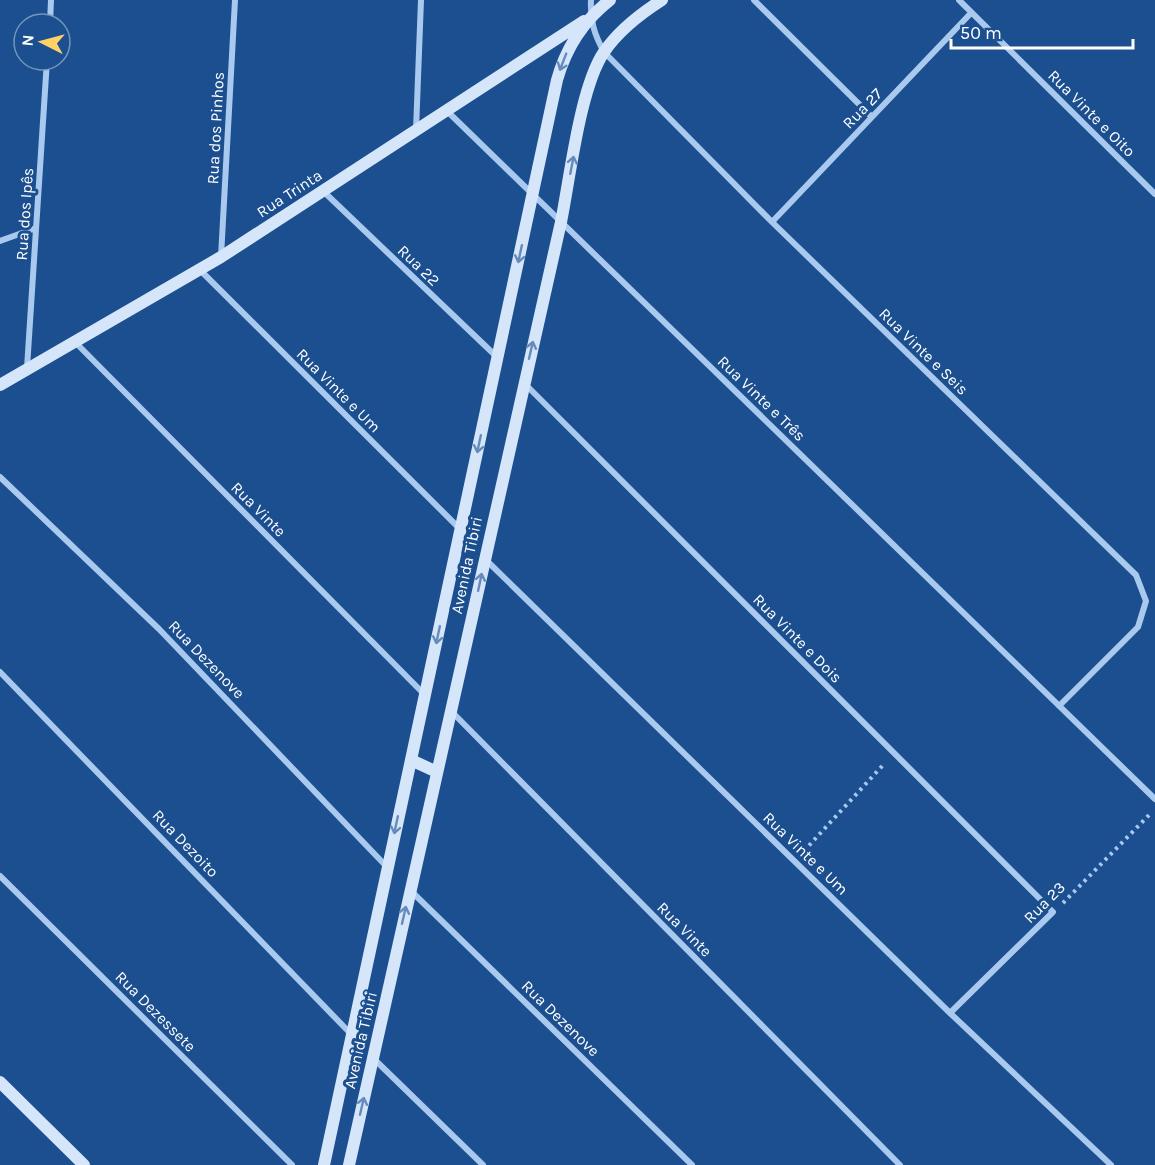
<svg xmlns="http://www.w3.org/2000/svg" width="1155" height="1165" viewBox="0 0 1155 1165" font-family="Karla,sans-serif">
	<rect width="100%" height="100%" fill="#1b4f8f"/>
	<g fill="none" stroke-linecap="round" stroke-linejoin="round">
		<!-- path -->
		<path stroke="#a9c9ee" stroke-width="4" stroke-dasharray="3 4.5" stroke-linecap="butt" d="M 804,851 L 884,764
			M 1063,903 L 1152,812"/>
		<!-- street -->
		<path stroke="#a9c9ee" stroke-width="6" d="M 591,0 C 590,20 594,34 604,52 L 772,222 L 1136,575 L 1146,601 L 1138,627 L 1059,706
			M 754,0 L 872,117
			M 959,0 L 1155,194
			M 50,24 L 51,0
			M 447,111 L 1155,799
			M 416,130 L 421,0
			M 323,191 L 498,358
			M 772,222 L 971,13
			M 0,241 L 36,228
			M 221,257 L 235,0
			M 200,270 L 460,529
			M 75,342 L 425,695
			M 27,368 L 47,60
			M 524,383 L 1053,912 L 950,1013
			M 0,477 L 159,629 L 387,867
			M 485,559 L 950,1013 L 1111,1165
			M 0,672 L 351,1034
			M 452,712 L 900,1165
			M 0,876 L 292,1165
			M 411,891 L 692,1165
			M 373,1058 L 483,1165"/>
		<!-- secondary -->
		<path stroke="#d6e6fa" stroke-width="12" d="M 0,385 L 221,257 L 584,21
			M 411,760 L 437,772
			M 0,1082 L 84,1165
			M 324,1165 L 557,80 C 566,48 583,21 610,0
			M 349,1165 L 561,222 C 570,178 580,87 604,52 C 619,30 640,14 662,0"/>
	</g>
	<!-- one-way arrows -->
	<defs><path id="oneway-shaft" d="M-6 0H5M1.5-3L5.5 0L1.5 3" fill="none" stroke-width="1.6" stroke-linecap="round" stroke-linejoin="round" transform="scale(1.5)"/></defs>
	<g stroke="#668bba">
		<use href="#oneway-shaft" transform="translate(563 62) rotate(111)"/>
		<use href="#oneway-shaft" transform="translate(572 165) rotate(-79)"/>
		<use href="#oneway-shaft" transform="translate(520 254) rotate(102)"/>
		<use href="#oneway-shaft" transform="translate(531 350) rotate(-77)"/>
		<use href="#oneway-shaft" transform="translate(479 444) rotate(102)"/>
		<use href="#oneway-shaft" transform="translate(480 582) rotate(-78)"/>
		<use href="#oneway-shaft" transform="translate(438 635) rotate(102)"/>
		<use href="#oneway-shaft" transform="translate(396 825) rotate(102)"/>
		<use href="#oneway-shaft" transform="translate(404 915) rotate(-77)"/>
		<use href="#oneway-shaft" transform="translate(362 1106) rotate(-77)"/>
	</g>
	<g text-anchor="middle" stroke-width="6" stroke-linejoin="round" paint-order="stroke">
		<!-- street labels -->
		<g font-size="16" fill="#fff" stroke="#1b4f8f">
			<text transform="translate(862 108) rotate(-46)" y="6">Rua 27</text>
			<text transform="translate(1092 113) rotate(45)" y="6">Rua Vinte e Oito</text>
			<text transform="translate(215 128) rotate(-87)" y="6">Rua dos Pinhos</text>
			<text transform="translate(289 193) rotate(-33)" y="6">Rua Trinta</text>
			<text transform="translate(24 214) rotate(-86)" y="6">Rua dos Ipês</text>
			<text transform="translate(419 265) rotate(44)" y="6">Rua 22</text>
			<text transform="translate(924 351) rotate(44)" y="6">Rua Vinte e Seis</text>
			<text transform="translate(339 390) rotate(45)" y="6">Rua Vinte e Um</text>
			<text transform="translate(762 398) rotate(44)" y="6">Rua Vinte e Três</text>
			<text transform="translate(259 509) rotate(45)" y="6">Rua Vinte</text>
			<text transform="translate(466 565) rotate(-78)" y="6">Avenida Tibiri</text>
			<text transform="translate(798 638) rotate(45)" y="6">Rua Vinte e Dois</text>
			<text transform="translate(207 659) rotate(46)" y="6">Rua Dezenove</text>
			<text transform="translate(186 843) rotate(46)" y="6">Rua Dezoito</text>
			<text transform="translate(806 853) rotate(44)" y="6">Rua Vinte e Um</text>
			<text transform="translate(1044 902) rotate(-45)" y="6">Rua 23</text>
			<text transform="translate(685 929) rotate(45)" y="6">Rua Vinte</text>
			<text transform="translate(156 1011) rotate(45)" y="6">Rua Dezessete</text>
			<text transform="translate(561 1018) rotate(44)" y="6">Rua Dezenove</text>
			<text transform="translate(360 1040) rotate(-77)" y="6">Avenida Tibiri</text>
		</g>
	</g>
	<!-- north arrow -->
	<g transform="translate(42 42) rotate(276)"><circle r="28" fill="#1b4f8f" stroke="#7695bc" stroke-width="1.5"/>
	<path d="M0-4.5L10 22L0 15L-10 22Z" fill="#ffd166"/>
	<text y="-9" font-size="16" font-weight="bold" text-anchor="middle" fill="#ffffff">N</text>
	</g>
	<!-- scale -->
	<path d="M951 39v9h182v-9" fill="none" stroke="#ffffff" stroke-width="3"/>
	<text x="960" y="39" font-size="18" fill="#ffffff" stroke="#1b4f8f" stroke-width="4.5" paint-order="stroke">50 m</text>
</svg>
